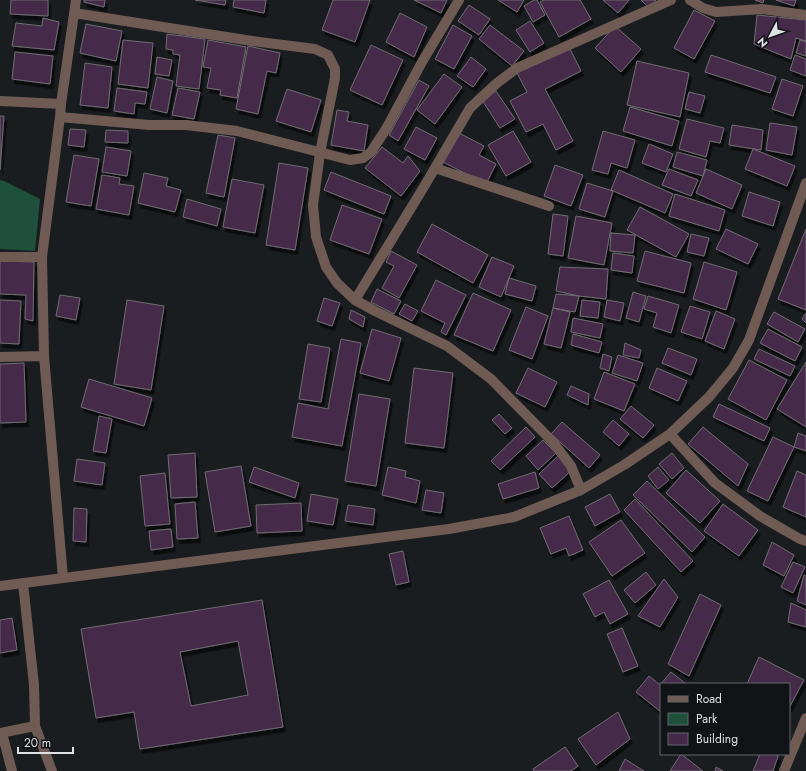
<svg xmlns="http://www.w3.org/2000/svg" width="806" height="771" viewBox="0 0 806 771" font-family="Jost,sans-serif">
	<defs>
		<filter id="shadow"><feDropShadow dx="2.5" dy="4.5" stdDeviation="0" flood-color="#0009"/></filter>
	</defs>
	<rect width="100%" height="100%" fill="#1a1d20"/>
	<!-- green -->
	<path fill="#1e503c" d="M 0,180 L 4,181 L 40,199 L 35,251 L 0,249 Z"/>
	<!-- building -->
	<path fill="#45294a" stroke="#706d71" fill-rule="evenodd" filter="url(#shadow)" d="M 11,0 L 48,0 L 48,16 L 10,14 Z
		M 84,0 L 105,0 L 104,7 L 84,2 Z
		M 195,0 L 226,0 L 225,5 Z
		M 234,0 L 266,0 L 264,13 L 233,7 Z
		M 333,0 L 370,0 L 355,42 L 322,30 Z
		M 414,0 L 447,0 L 441,13 Z
		M 498,0 L 524,0 L 517,12 Z
		M 534,0 L 537,0 L 545,15 L 533,22 L 524,6 Z
		M 544,0 L 580,0 L 591,19 L 559,37 L 540,2 Z
		M 603,0 L 629,0 L 618,13 Z
		M 641,0 L 656,0 L 649,8 Z
		M 755,0 L 764,0 L 763,3 Z
		M 776,0 L 796,0 L 794,6 Z
		M 469,5 L 490,19 L 479,35 L 458,21 Z
		M 694,10 L 715,21 L 694,59 L 674,48 Z
		M 400,13 L 427,27 L 414,57 L 386,42 Z
		M 757,15 L 806,20 L 806,41 L 796,38 L 791,59 L 754,44 Z
		M 43,18 L 59,22 L 54,50 L 12,46 L 16,23 L 42,26 Z
		M 530,21 L 544,43 L 530,52 L 516,30 Z
		M 86,24 L 122,31 L 116,61 L 80,53 Z
		M 453,25 L 472,36 L 454,69 L 435,59 Z
		M 490,25 L 524,51 L 512,66 L 479,39 Z
		M 615,26 L 641,49 L 621,72 L 595,48 Z
		M 167,34 L 205,39 L 199,89 L 176,86 L 180,55 L 173,54 L 173,50 L 166,49 Z
		M 123,40 L 153,43 L 148,88 L 118,84 Z
		M 208,40 L 246,47 L 237,98 L 220,95 L 221,90 L 207,88 L 211,68 L 203,67 Z
		M 800,40 L 806,42 L 806,56 L 796,53 Z
		M 371,45 L 403,60 L 382,105 L 350,90 Z
		M 248,46 L 280,53 L 276,73 L 267,71 L 258,114 L 236,109 Z
		M 569,47 L 581,71 L 545,89 L 573,141 L 556,150 L 543,124 L 526,132 L 510,101 L 527,92 L 517,73 Z
		M 15,52 L 53,56 L 50,84 L 12,79 Z
		M 711,55 L 776,77 L 770,93 L 705,72 Z
		M 795,55 L 806,59 L 806,76 L 790,70 Z
		M 157,57 L 172,60 L 169,76 L 155,74 Z
		M 471,57 L 486,69 L 473,87 L 457,76 Z
		M 637,61 L 689,73 L 680,117 L 627,105 Z
		M 85,63 L 112,67 L 108,108 L 80,105 Z
		M 444,74 L 462,87 L 435,124 L 417,110 Z
		M 157,77 L 173,81 L 167,113 L 150,109 Z
		M 782,79 L 803,86 L 793,116 L 772,109 Z
		M 419,80 L 429,86 L 398,141 L 389,135 Z
		M 117,88 L 147,92 L 145,104 L 135,103 L 134,114 L 114,111 Z
		M 178,88 L 200,92 L 194,119 L 172,115 Z
		M 287,89 L 321,100 L 311,132 L 276,121 Z
		M 496,91 L 515,119 L 500,128 L 482,100 Z
		M 689,92 L 705,96 L 700,113 L 685,109 Z
		M 630,107 L 679,121 L 672,146 L 623,131 Z
		M 337,110 L 349,112 L 347,121 L 368,125 L 364,151 L 331,145 Z
		M 0,116 L 4,116 L 0,170 Z
		M 687,119 L 724,128 L 720,143 L 710,141 L 706,157 L 679,149 Z
		M 770,123 L 797,127 L 792,155 L 766,150 Z
		M 732,125 L 763,130 L 761,150 L 729,145 Z
		M 416,127 L 437,138 L 425,160 L 404,149 Z
		M 70,129 L 86,130 L 84,147 L 68,145 Z
		M 106,130 L 128,131 L 128,143 L 105,142 Z
		M 513,131 L 531,162 L 506,176 L 488,145 Z
		M 603,131 L 635,140 L 627,168 L 611,163 L 608,174 L 592,170 Z
		M 459,133 L 484,146 L 479,155 L 496,164 L 486,184 L 443,162 Z
		M 218,135 L 235,138 L 224,197 L 206,193 Z
		M 649,144 L 673,154 L 666,172 L 642,163 Z
		M 106,147 L 131,151 L 127,176 L 102,172 Z
		M 382,147 L 403,163 L 408,156 L 420,171 L 401,196 L 365,168 Z
		M 753,149 L 795,166 L 787,186 L 745,169 Z
		M 677,152 L 707,160 L 703,176 L 673,167 Z
		M 74,155 L 99,159 L 91,206 L 66,202 Z
		M 279,163 L 308,168 L 295,250 L 266,245 Z
		M 555,165 L 583,175 L 571,206 L 544,196 Z
		M 669,169 L 698,180 L 691,196 L 662,185 Z
		M 706,169 L 742,185 L 732,209 L 696,193 Z
		M 619,170 L 673,194 L 665,213 L 611,190 Z
		M 331,172 L 391,196 L 384,214 L 324,190 Z
		M 144,173 L 168,178 L 166,186 L 181,190 L 175,212 L 138,203 Z
		M 102,175 L 120,178 L 119,184 L 134,186 L 129,215 L 96,209 Z
		M 232,179 L 264,185 L 255,233 L 223,227 Z
		M 587,183 L 613,191 L 605,217 L 579,209 Z
		M 749,192 L 780,202 L 773,226 L 742,216 Z
		M 675,194 L 725,210 L 719,231 L 669,216 Z
		M 187,199 L 221,209 L 217,226 L 183,217 Z
		M 342,205 L 382,219 L 369,254 L 330,240 Z
		M 640,207 L 689,234 L 676,257 L 627,230 Z
		M 553,214 L 568,216 L 563,256 L 548,254 Z
		M 576,216 L 612,223 L 604,265 L 568,258 Z
		M 432,224 L 488,255 L 473,283 L 417,252 Z
		M 726,229 L 758,244 L 748,264 L 716,249 Z
		M 806,229 L 806,310 L 778,299 Z
		M 611,233 L 635,235 L 633,253 L 610,251 Z
		M 691,234 L 709,238 L 704,256 L 687,252 Z
		M 391,251 L 417,265 L 399,298 L 382,288 L 394,266 L 386,262 Z
		M 645,251 L 691,263 L 684,293 L 637,281 Z
		M 613,253 L 634,256 L 632,273 L 611,270 Z
		M 492,257 L 514,266 L 501,297 L 479,287 Z
		M 0,261 L 34,262 L 33,321 L 25,319 L 26,295 L 0,294 Z
		M 704,262 L 737,272 L 726,310 L 693,299 Z
		M 560,267 L 608,269 L 606,299 L 579,296 L 556,291 Z
		M 509,278 L 536,286 L 532,301 L 505,294 Z
		M 436,280 L 466,295 L 446,335 L 441,332 L 445,323 L 421,311 Z
		M 377,289 L 401,301 L 394,314 L 371,302 Z
		M 633,292 L 646,296 L 639,322 L 626,318 Z
		M 473,293 L 511,310 L 493,351 L 454,335 Z
		M 556,294 L 579,296 L 575,312 L 553,308 Z
		M 60,295 L 80,298 L 76,320 L 56,316 Z
		M 648,296 L 679,305 L 671,333 L 653,327 L 657,313 L 644,309 Z
		M 324,298 L 340,303 L 332,326 L 317,321 Z
		M 0,300 L 21,301 L 19,344 L 0,343 Z
		M 127,300 L 164,306 L 151,390 L 114,384 Z
		M 582,300 L 600,302 L 598,318 L 580,316 Z
		M 607,300 L 624,303 L 620,321 L 604,317 Z
		M 405,304 L 418,311 L 412,321 L 399,314 Z
		M 690,306 L 710,312 L 702,339 L 681,332 Z
		M 526,307 L 548,316 L 532,359 L 509,350 Z
		M 553,308 L 570,312 L 561,348 L 544,344 Z
		M 351,310 L 365,317 L 363,327 L 349,319 Z
		M 716,311 L 735,319 L 724,349 L 705,341 Z
		M 774,312 L 805,329 L 798,342 L 767,324 Z
		M 806,313 L 806,323 L 802,319 Z
		M 573,318 L 603,324 L 600,338 L 571,332 Z
		M 372,329 L 401,338 L 389,381 L 360,373 Z
		M 768,329 L 802,347 L 795,361 L 760,343 Z
		M 573,334 L 602,342 L 599,353 L 571,345 Z
		M 341,339 L 361,343 L 342,446 L 292,437 L 298,403 L 328,409 Z
		M 625,343 L 641,350 L 639,358 L 623,355 Z
		M 308,344 L 330,348 L 321,402 L 299,399 Z
		M 668,348 L 697,359 L 691,375 L 662,363 Z
		M 759,349 L 795,366 L 790,376 L 754,359 Z
		M 603,354 L 612,357 L 609,371 L 600,368 Z
		M 618,355 L 643,363 L 637,381 L 612,373 Z
		M 749,360 L 787,380 L 766,420 L 728,399 Z
		M 806,362 L 806,427 L 777,409 Z
		M 24,363 L 26,422 L 0,423 L 0,364 Z
		M 414,368 L 453,373 L 444,448 L 405,443 Z
		M 528,368 L 557,382 L 545,407 L 516,393 Z
		M 657,368 L 687,381 L 678,401 L 649,388 Z
		M 604,372 L 635,384 L 624,411 L 594,399 Z
		M 89,379 L 152,398 L 144,426 L 81,407 Z
		M 571,386 L 589,394 L 588,405 L 567,395 Z
		M 359,394 L 390,399 L 376,486 L 345,481 Z
		M 719,404 L 770,428 L 764,441 L 713,417 Z
		M 631,406 L 654,425 L 643,438 L 620,419 Z
		M 499,414 L 512,428 L 505,434 L 492,420 Z
		M 99,416 L 112,419 L 106,453 L 93,451 Z
		M 613,420 L 629,434 L 619,446 L 603,432 Z
		M 562,422 L 600,455 L 589,468 L 551,434 Z
		M 526,427 L 535,437 L 500,470 L 491,461 Z
		M 703,427 L 748,464 L 738,486 L 688,444 Z
		M 798,433 L 806,436 L 806,451 L 794,447 Z
		M 773,437 L 794,447 L 768,501 L 747,491 Z
		M 543,440 L 556,453 L 538,470 L 526,456 Z
		M 195,453 L 197,497 L 171,498 L 168,455 Z
		M 672,453 L 684,468 L 672,479 L 659,464 Z
		M 558,456 L 572,470 L 552,488 L 539,474 Z
		M 77,459 L 105,463 L 102,485 L 74,481 Z
		M 241,466 L 251,526 L 215,532 L 205,472 Z
		M 254,467 L 299,483 L 295,498 L 249,482 Z
		M 388,467 L 406,471 L 405,477 L 420,481 L 416,503 L 382,495 Z
		M 658,467 L 669,480 L 658,489 L 648,476 Z
		M 686,470 L 720,501 L 700,523 L 666,493 Z
		M 797,471 L 806,475 L 806,517 L 783,507 Z
		M 535,472 L 539,488 L 503,499 L 498,484 Z
		M 165,473 L 170,524 L 145,526 L 140,476 Z
		M 647,481 L 705,537 L 692,552 L 633,495 Z
		M 426,490 L 444,493 L 441,513 L 422,510 Z
		M 311,494 L 338,499 L 333,525 L 307,521 Z
		M 610,494 L 620,512 L 595,526 L 585,507 Z
		M 635,499 L 693,561 L 681,572 L 624,510 Z
		M 195,502 L 198,538 L 177,539 L 175,504 Z
		M 301,503 L 302,531 L 257,533 L 256,505 Z
		M 723,504 L 758,530 L 739,556 L 704,531 Z
		M 348,505 L 375,509 L 373,525 L 345,521 Z
		M 74,508 L 87,509 L 86,542 L 73,541 Z
		M 569,516 L 583,550 L 569,556 L 566,548 L 551,554 L 540,528 Z
		M 621,520 L 645,553 L 612,576 L 589,542 Z
		M 171,529 L 173,547 L 151,550 L 149,531 Z
		M 772,542 L 794,555 L 784,576 L 763,565 Z
		M 403,551 L 409,582 L 396,585 L 389,554 Z
		M 793,562 L 805,567 L 793,593 L 781,587 Z
		M 646,572 L 656,585 L 635,603 L 624,590 Z
		M 804,575 L 806,576 L 806,605 L 797,601 Z
		M 664,579 L 678,597 L 660,627 L 638,616 Z
		M 609,580 L 628,614 L 610,624 L 604,612 L 595,617 L 583,594 Z
		M 700,594 L 721,605 L 689,676 L 668,664 Z
		M 262,600 L 283,727 L 140,749 L 134,712 L 96,718 L 81,629 ZM 238,641 L 248,695 L 191,706 L 180,652 Z
		M 791,603 L 806,610 L 806,627 L 788,622 Z
		M 12,618 L 17,650 L 0,653 L 0,620 Z
		M 622,628 L 638,666 L 623,672 L 607,634 Z
		M 759,657 L 804,680 L 789,708 L 789,684 L 747,684 Z
		M 671,672 L 686,684 L 661,684 L 661,712 L 636,692 L 649,676 L 660,685 Z
		M 618,712 L 630,739 L 596,765 L 578,739 Z
		M 565,747 L 578,766 L 571,771 L 534,771 L 533,769 Z
		M 681,754 L 703,771 L 670,771 Z
		M 760,754 L 775,754 L 778,756 L 773,771 L 753,771 Z
		M 625,759 L 644,771 L 619,771 Z
		M 716,767 L 723,771 L 715,771 Z"/>
	<g fill="none" stroke-linecap="round" stroke-linejoin="round">
		<!-- street -->
		<path stroke="#705b54" stroke-width="10" d="M 690,0 L 703,8 L 716,12 L 762,9 L 806,15
			M 74,13 L 252,41 L 315,49 L 328,55 L 335,69 L 335,78 L 320,153 L 313,205 L 316,237 L 326,267 L 337,283 L 355,300 L 375,311 L 447,346 L 491,379 L 553,442 L 571,466 L 581,490
			M 0,101 L 61,104
			M 60,117 L 149,125 L 186,125 L 237,131 L 350,160 L 363,158 L 371,152 L 386,129 L 422,62 L 459,0
			M 435,168 L 549,206
			M 0,257 L 42,257
			M 355,300 L 425,185 L 470,108 L 497,83 L 517,68 L 671,0
			M 0,357 L 44,356
			M 670,434 L 715,483 L 760,516 L 800,539 L 806,541
			M 63,578 L 44,356 L 42,257 L 60,117 L 61,104 L 76,0
			M 23,583 L 34,685 L 35,726 L 52,771
			M 0,586 L 449,529 L 514,517 L 581,490 L 624,465 L 670,434 L 709,397 L 733,368 L 749,340 L 806,183
			M 0,733 L 35,726
			M 2,733 L 12,771
			M 784,771 L 806,718"/>
	</g>
	<!-- legend -->
	<rect x="660" y="683" width="130" height="72" fill="#111416" stroke="#636668"/>
	<rect x="668" y="696" width="20" height="6" fill="#705b54" stroke="#636668"/>
	<text x="696" y="703" font-size="12" fill="#dfe1e2">Road</text>
	<rect x="668" y="713" width="20" height="12" fill="#1e503c" stroke="#636668"/>
	<text x="696" y="723" font-size="12" fill="#dfe1e2">Park</text>
	<rect x="668" y="733" width="20" height="12" fill="#45294a" stroke="#636668"/>
	<text x="696" y="743" font-size="12" fill="#dfe1e2">Building</text>
	<!-- north arrow -->
	<g transform="translate(770 36) rotate(229)" stroke="#111416" stroke-width="3" paint-order="stroke">
	<path d="M0-3L7 15L0 10L-7 15Z" fill="#dfe1e2"/>
	<text y="-6" font-size="11" font-weight="bold" text-anchor="middle" fill="#dfe1e2">N</text>
	</g>
	<!-- scale -->
	<path d="M18 747v6h55v-6" fill="none" stroke="#dfe1e2" stroke-width="2"/>
	<text x="24" y="747" font-size="12" fill="#dfe1e2" stroke="#111416" stroke-width="3" paint-order="stroke">20 m</text>
</svg>
